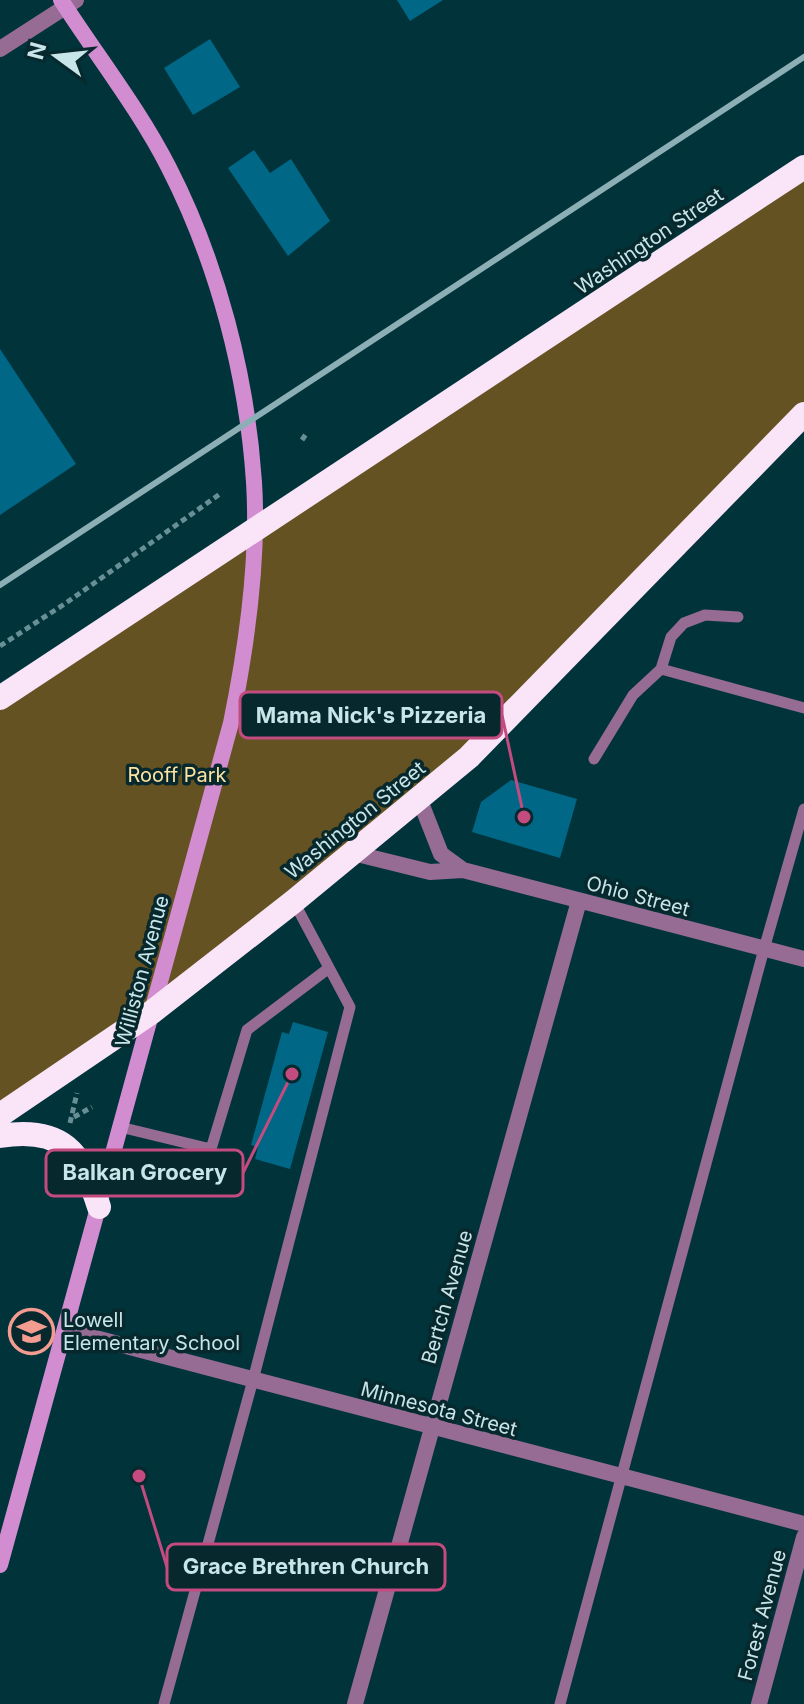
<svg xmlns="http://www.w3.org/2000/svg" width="804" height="1704" viewBox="0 0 804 1704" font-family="Inter,sans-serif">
	<rect width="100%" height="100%" fill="#00333a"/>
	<!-- green -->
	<path fill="#655222" d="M 804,161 L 804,418 L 575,651 L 293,902 L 0,1111 L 0,687 Z"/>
	<!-- building -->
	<path fill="#006787" d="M 397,0 L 443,0 L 410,21 Z
		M 210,39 L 240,87 L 193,115 L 164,68 Z
		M 254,150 L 270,173 L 291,159 L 330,221 L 288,256 L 228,168 Z
		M 0,349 L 76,464 L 0,515 Z
		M 511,780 L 577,799 L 560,858 L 472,832 L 481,802 Z
		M 293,1022 L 328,1032 L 290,1169 L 255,1159 L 258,1147 L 251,1145 L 282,1032 L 289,1034 Z"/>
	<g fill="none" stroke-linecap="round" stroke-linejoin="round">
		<!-- path -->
		<path stroke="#678f95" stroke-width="5" stroke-dasharray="6 4" stroke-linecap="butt" d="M 302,440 L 306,434
			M 0,646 L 66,603 L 220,494
			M 74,1117 L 92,1107
			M 70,1123 L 77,1093"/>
		<!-- lane -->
		<path stroke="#966b94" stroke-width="11" d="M 661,669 L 804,708
			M 594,759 L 633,695 L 661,669 L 671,637 L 684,623 L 705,615 L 738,617
			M 120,1127 L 211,1149 L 247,1030 L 329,968
			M 164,1704 L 253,1380 L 350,1007 L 294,902
			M 560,1704 L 764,949 L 804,809"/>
		<!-- street -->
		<path stroke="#966b94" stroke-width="16" d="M 0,49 L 76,0
			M 419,798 L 441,854 L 463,870
			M 353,853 L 430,872 L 463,870 L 804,959
			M 65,1330 L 804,1524
			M 355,1704 L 579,901
			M 759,1704 L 804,1537"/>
		<!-- secondary -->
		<path stroke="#d28dd0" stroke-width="16" d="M 0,1565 L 231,723 C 247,645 259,562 254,482 C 247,376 218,264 169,168 C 139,109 97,56 61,0"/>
		<!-- highway -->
		<path stroke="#f9e4f8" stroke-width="24" d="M 0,698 L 804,167
			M 0,1115 L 152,1012 L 293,902 L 469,757 L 804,414
			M 0,1136 C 62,1126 82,1152 99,1207"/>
		<!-- rail -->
		<path stroke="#8cafb5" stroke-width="6" d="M 0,585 L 804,57"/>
	</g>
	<!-- icons -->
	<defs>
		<symbol id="school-ring" viewBox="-11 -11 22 22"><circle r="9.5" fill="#07282c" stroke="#f59c91" stroke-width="1.5"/><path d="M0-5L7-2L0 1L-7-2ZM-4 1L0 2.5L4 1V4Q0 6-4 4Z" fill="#f59c91"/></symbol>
	</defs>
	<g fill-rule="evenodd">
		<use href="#school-ring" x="6" y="1306" width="51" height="51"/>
	</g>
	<g text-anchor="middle" stroke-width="7" stroke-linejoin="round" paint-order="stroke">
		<!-- street labels -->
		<g font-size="20" fill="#c8e5ea" stroke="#07282c">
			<text transform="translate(649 241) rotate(-34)" y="7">Washington Street</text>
			<text transform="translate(355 820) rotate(-39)" y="7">Washington Street</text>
			<text transform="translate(638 896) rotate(15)" y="7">Ohio Street</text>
			<text transform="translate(142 971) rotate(-75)" y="7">Williston Avenue</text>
			<text transform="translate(447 1297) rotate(-74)" y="7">Bertch Avenue</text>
			<text transform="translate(439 1409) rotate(15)" y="7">Minnesota Street</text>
			<text transform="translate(762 1615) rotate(-75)" y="7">Forest Avenue</text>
		</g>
		<!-- park labels -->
		<g font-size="20" fill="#fde2a0" stroke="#07282c">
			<text x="177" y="782">Rooff Park</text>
		</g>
		<!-- poi labels -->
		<g font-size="20" fill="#c8e5ea" stroke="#07282c" text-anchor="start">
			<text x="63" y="1327">Lowell<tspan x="63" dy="23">Elementary School</tspan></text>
		</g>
	</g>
	<!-- callouts -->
	<path fill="none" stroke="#c44b7f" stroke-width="3" d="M524 817L502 715M292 1074L243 1173M139 1476L167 1567"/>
	<g fill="#c44b7f" stroke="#07282c" stroke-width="3">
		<circle cx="524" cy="817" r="8"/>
		<circle cx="292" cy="1074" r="8"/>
		<circle cx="139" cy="1476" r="8"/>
	</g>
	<g fill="#07282c" stroke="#c44b7f" stroke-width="3">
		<rect x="240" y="692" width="262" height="46" rx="8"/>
		<rect x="46" y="1150" width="197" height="46" rx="8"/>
		<rect x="167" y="1544" width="278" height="46" rx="8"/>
	</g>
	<g font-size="22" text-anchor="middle" font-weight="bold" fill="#c8e5ea">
		<text x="371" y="723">Mama Nick's Pizzeria</text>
		<text x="145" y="1180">Balkan Grocery</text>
		<text x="306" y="1574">Grace Brethren Church</text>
	</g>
	<!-- north arrow -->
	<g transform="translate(56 56) rotate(285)" stroke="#07282c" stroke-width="6" paint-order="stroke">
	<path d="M0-6L14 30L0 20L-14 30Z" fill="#c8e5ea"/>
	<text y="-12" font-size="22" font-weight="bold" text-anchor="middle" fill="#c8e5ea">N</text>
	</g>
</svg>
